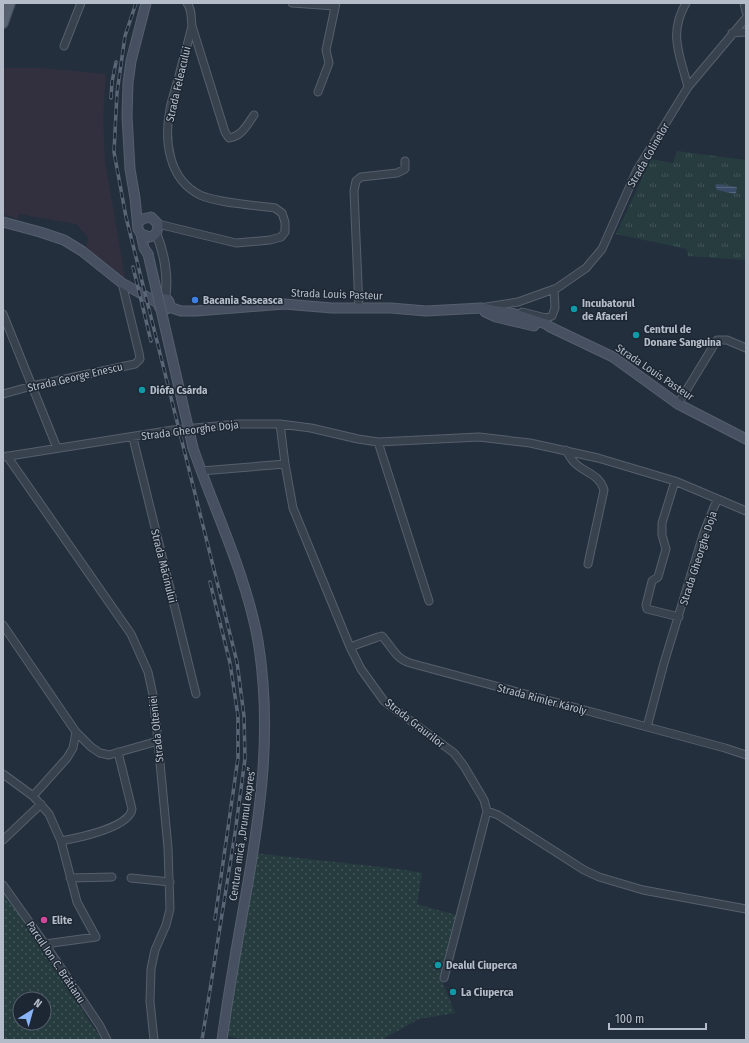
<svg xmlns="http://www.w3.org/2000/svg" width="749" height="1043" viewBox="0 0 749 1043" font-family="'Fira Sans Condensed',sans-serif">
	<defs>
		<pattern id="grass-tufts" width="24" height="20" patternUnits="userSpaceOnUse"><rect width="24" height="20" fill="#263c3f"/><path d="M3 7l-1-3M5 7V3M7 7l1-3M15 17l-1-3M17 17v-4M19 17l1-3" fill="none" stroke="#435659"/></pattern>
		<pattern id="park-dots" width="8" height="8" patternUnits="userSpaceOnUse"><rect width="8" height="8" fill="#263c3f"/><path d="M2 2h.1M6 6h.1" fill="none" stroke="#435659" stroke-width="1.8" stroke-linecap="round"/></pattern>
		<pattern id="water-rules" width="6" height="5" patternUnits="userSpaceOnUse"><rect width="6" height="5" fill="#394c67"/><path d="M0 2.5h6" fill="none" stroke="#53647b"/></pattern>
	</defs>
	<rect width="100%" height="100%" fill="#242f3e"/>
	<!-- medical -->
	<path fill="#32303f" d="M 3,68 L 43,68 L 106,74 L 103,120 L 105,161 L 125,278 L 86,247 L 89,238 L 76,224 L 19,214 L 18,219 L 3,214 Z"/>
	<!-- grass -->
	<path fill="url(#grass-tufts)" d="M 677,151 L 746,160 L 746,260 L 688,256 L 687,249 L 616,234 L 651,159 L 673,163 Z"/>
	<!-- park -->
	<path fill="url(#park-dots)" fill-rule="evenodd" d="M 253,853 L 399,869 L 422,873 L 417,904 L 459,916 L 441,979 L 455,1013 L 419,1019 L 381,1040 L 247,1040 L 222,1035 Z
		M 3,890 L 100,1037 L 101,1040 L 3,1040 ZM 20,999 L 44,999 L 44,1023 L 20,1023 Z"/>
	<!-- water -->
	<path fill="url(#water-rules)" d="M 717,184 L 737,187 L 736,193 L 735,194 L 717,190 L 715,185 Z"/>
	<g fill="none" stroke-linecap="round" stroke-linejoin="round">
		<defs>
			<path id="minor" d="M 292,3 L 335,6
				M 686,3 C 668,34 680,55 688,87
				M 744,3 L 746,12
				M 192,26 L 225,132 L 229,138 C 242,136 247,125 254,115
				M 732,33 L 746,32
				M 64,46 L 81,3
				M 318,92 L 329,63 L 326,50 L 336,3
				M 158,224 L 236,243 L 270,240 L 281,237 L 285,232 L 285,222 L 282,213 L 275,208 C 255,205 217,203 200,195 C 168,179 164,140 170,109 C 172,98 176,87 179,76 C 183,59 188,43 192,26 C 191,18 192,9 187,3
				M 486,307 L 518,302 L 557,288 L 586,268 L 602,249 L 637,170 L 688,87 L 746,18
				M 359,308 L 354,191 L 356,181 L 361,177 L 397,173 L 405,169 L 405,161
				M 522,312 L 546,318 L 552,316 L 555,308 L 554,289
				M 3,314 L 57,448
				M 3,394 L 32,386 L 135,364 L 140,359 L 139,353 L 122,283
				M 678,404 L 717,340 L 727,340 L 746,348
				M 280,424 L 285,464 L 293,508 L 350,647 L 361,669 L 384,701 L 454,753 L 464,766 L 484,800 L 487,811 L 444,978
				M 133,438 L 196,694
				M 378,442 L 429,601
				M 566,450 C 569,455 571,460 576,464 C 587,474 599,474 604,490 L 588,564
				M 7,456 L 131,634 L 148,672 L 153,695 L 158,741 L 168,848 L 170,909 L 166,925 L 155,950 L 151,969 L 150,1001 L 154,1040
				M 3,457 L 173,430 L 238,424 L 280,424 L 311,428 L 358,439 L 378,442 L 479,437 L 530,443 L 598,458 L 675,481 L 746,511
				M 201,471 L 285,464
				M 675,481 L 662,523 L 662,535 L 666,549 L 658,577 L 652,581 L 646,605 L 647,609 L 679,617
				M 3,625 L 76,732 L 91,747 L 100,753 L 109,755 L 158,741
				M 350,647 L 378,637 L 382,636 C 392,647 396,659 410,663 L 725,748 L 746,755
				M 647,727 L 664,663 L 703,535 L 714,507 L 718,499
				M 3,774 L 33,796 L 49,814 L 61,841 L 77,902 L 96,937 L 45,944
				M 33,796 L 67,758 L 73,748 L 76,732
				M 487,811 L 498,815 L 584,870 L 599,877 L 643,890 L 746,909
				M 3,840 L 41,804
				M 61,841 C 77,838 129,828 132,809 L 118,752
				M 70,878 L 112,877
				M 131,878 L 170,882
				M 3,885 L 45,944 L 100,1026 L 107,1040"/>
			<path id="tertiary" d="M 156,233 C 164,252 169,278 165,298"/>
			<path id="secondary" d="M 3,222 L 40,232 L 64,240 L 82,251 L 122,283 L 158,303
				M 138,223 L 142,219 L 151,217 L 158,224 C 158,231 156,236 149,237 L 141,234 L 138,229 L 135,198 L 130,169 L 127,116 L 128,83 L 131,61 L 146,3
				M 141,234 L 144,248 L 148,254
				M158.5 304a5.5 5.5 0 1 1 11 0a5.5 5.5 0 1 1-11 0Z
				M 169,307 L 181,311 L 196,311 L 284,304 L 332,308 L 391,308 L 426,311 L 481,308 L 515,314 L 546,324 L 550,327 L 613,357 L 678,404 L 746,439
				M 485,312 L 496,317 L 534,326
				M 193,448 C 215,512 246,574 258,641 C 273,732 260,816 244,905 C 236,950 228,995 222,1040"/>
			<path id="primary" d="M 3,23 L 10,3"/>
		</defs>
		<!-- minor casing -->
		<use href="#minor" stroke="#565f6c" stroke-width="9"/>
		<!-- tertiary casing -->
		<use href="#tertiary" stroke="#565f6c" stroke-width="10"/>
		<!-- secondary casing -->
		<use href="#secondary" stroke="#565f6c" stroke-width="11"/>
		<!-- primary casing -->
		<use href="#primary" stroke="#414a57" stroke-width="12"/>
		<!-- minor -->
		<use href="#minor" stroke="#38414e" stroke-width="7"/>
		<!-- tertiary -->
		<use href="#tertiary" stroke="#38414e" stroke-width="8"/>
		<!-- secondary -->
		<use href="#secondary" stroke="#465061" stroke-width="9"/>
		<!-- primary -->
		<use href="#primary" stroke="#56606e" stroke-width="10"/>
		<!-- tram -->
		<path stroke="#5a6575" stroke-width="1" d="M 3,28 L 12,3"/>
		<defs>
			<path id="rail" d="M 136,3 L 125,36 L 117,93 L 114,152 L 126,217 L 237,662 L 244,716 L 245,759 L 235,833 L 202,1040
				M 111,98 L 112,82 L 116,62
				M 133,267 L 151,341
				M 210,582 L 230,663 L 238,716 L 238,758 L 215,919"/>
		</defs>
		<!-- rail casing -->
		<use href="#rail" stroke="#5a6575" stroke-width="3.5"/>
		<!-- rail -->
		<use href="#rail" stroke="#1d2633" stroke-width="2" stroke-dasharray="6" stroke-linecap="butt"/>
		<defs>
			<path id="secondary-bridge" d="M 148,254 L 193,448"/>
		</defs>
		<!-- secondary-bridge casing -->
		<use href="#secondary-bridge" stroke="#565f6c" stroke-width="11" stroke-linecap="butt"/>
		<!-- secondary-bridge -->
		<use href="#secondary-bridge" stroke="#465061" stroke-width="9"/>
	</g>
	<!-- markers -->
	<circle fill="#3f7fe0" stroke="#1d2633" stroke-width="1.5" cx="195" cy="300" r="4"/>
	<g fill="#0f9aa8" stroke="#1d2633" stroke-width="1.5">
		<circle cx="574" cy="309" r="4"/>
		<circle cx="636" cy="335" r="4"/>
		<circle cx="142" cy="390" r="4"/>
		<circle cx="438" cy="965" r="4"/>
		<circle cx="453" cy="992" r="4"/>
	</g>
	<circle fill="#d1479c" stroke="#1d2633" stroke-width="1.5" cx="44" cy="920" r="4"/>
	<g text-anchor="middle" stroke-width="3" stroke-linejoin="round" paint-order="stroke">
		<!-- street labels -->
		<g font-size="11" fill="#b4bcc9" stroke="#1d2633">
			<text transform="translate(178 84) rotate(-77)" y="4">Strada Feleacului</text>
			<text transform="translate(648 155) rotate(-60)" y="4">Strada Colinelor</text>
			<text transform="translate(337 294) rotate(2)" y="4">Strada Louis Pasteur</text>
			<text transform="translate(655 372) rotate(34)" y="4">Strada Louis Pasteur</text>
			<text transform="translate(75 377) rotate(-13)" y="4">Strada George Enescu</text>
			<text transform="translate(190 430) rotate(-7)" y="4">Strada Gheorghe Doja</text>
			<text transform="translate(698 558) rotate(-72)" y="4">Strada Gheorghe Doja</text>
			<text transform="translate(164 566) rotate(76)" y="4">Strada Măcinului</text>
			<text transform="translate(542 699) rotate(15)" y="4">Strada Rimler Károly</text>
			<text transform="translate(415 723) rotate(38)" y="4">Strada Graurilor</text>
			<text transform="translate(156 729) rotate(-96)" y="4">Strada Olteniei</text>
			<text transform="translate(242 834) rotate(-82)" y="4">Centura mică „Drumul expres”</text>
			<text transform="translate(56 962) rotate(56)" y="4">Parcul Ion C. Brătianu</text>
		</g>
		<!-- poi labels -->
		<g font-size="11" font-weight="bold" fill="#b4bcc9" stroke="#1d2633" text-anchor="start">
			<text x="203" y="304">Bacania Saseasca</text>
			<text x="582" y="307">Incubatorul<tspan x="582" dy="13">de Afaceri</tspan></text>
			<text x="644" y="333">Centrul de<tspan x="644" dy="13">Donare Sanguina</tspan></text>
			<text x="150" y="394">Diófa Csárda</text>
			<text x="52" y="924">Elite</text>
			<text x="446" y="969">Dealul Ciuperca</text>
			<text x="461" y="996">La Ciuperca</text>
		</g>
	</g>
	<!-- border -->
	<rect width="749" height="1043" fill="none" stroke="#b4bcc9" stroke-width="8"/>
	<!-- north arrow -->
	<g transform="translate(32 1011) rotate(37)"><circle r="19" fill="#1d2633" stroke="#59626f"/>
	<path d="M0-3L7 15L0 10L-7 15Z" fill="#8ab4f8"/>
	<text y="-6" font-size="11" font-weight="bold" text-anchor="middle" fill="#b4bcc9">N</text>
	</g>
	<!-- scale -->
	<path d="M609 1023v6h97v-6" fill="none" stroke="#b4bcc9" stroke-width="2"/>
	<text x="615" y="1023" font-size="12" fill="#b4bcc9" stroke="#1d2633" stroke-width="3" paint-order="stroke">100 m</text>
</svg>
